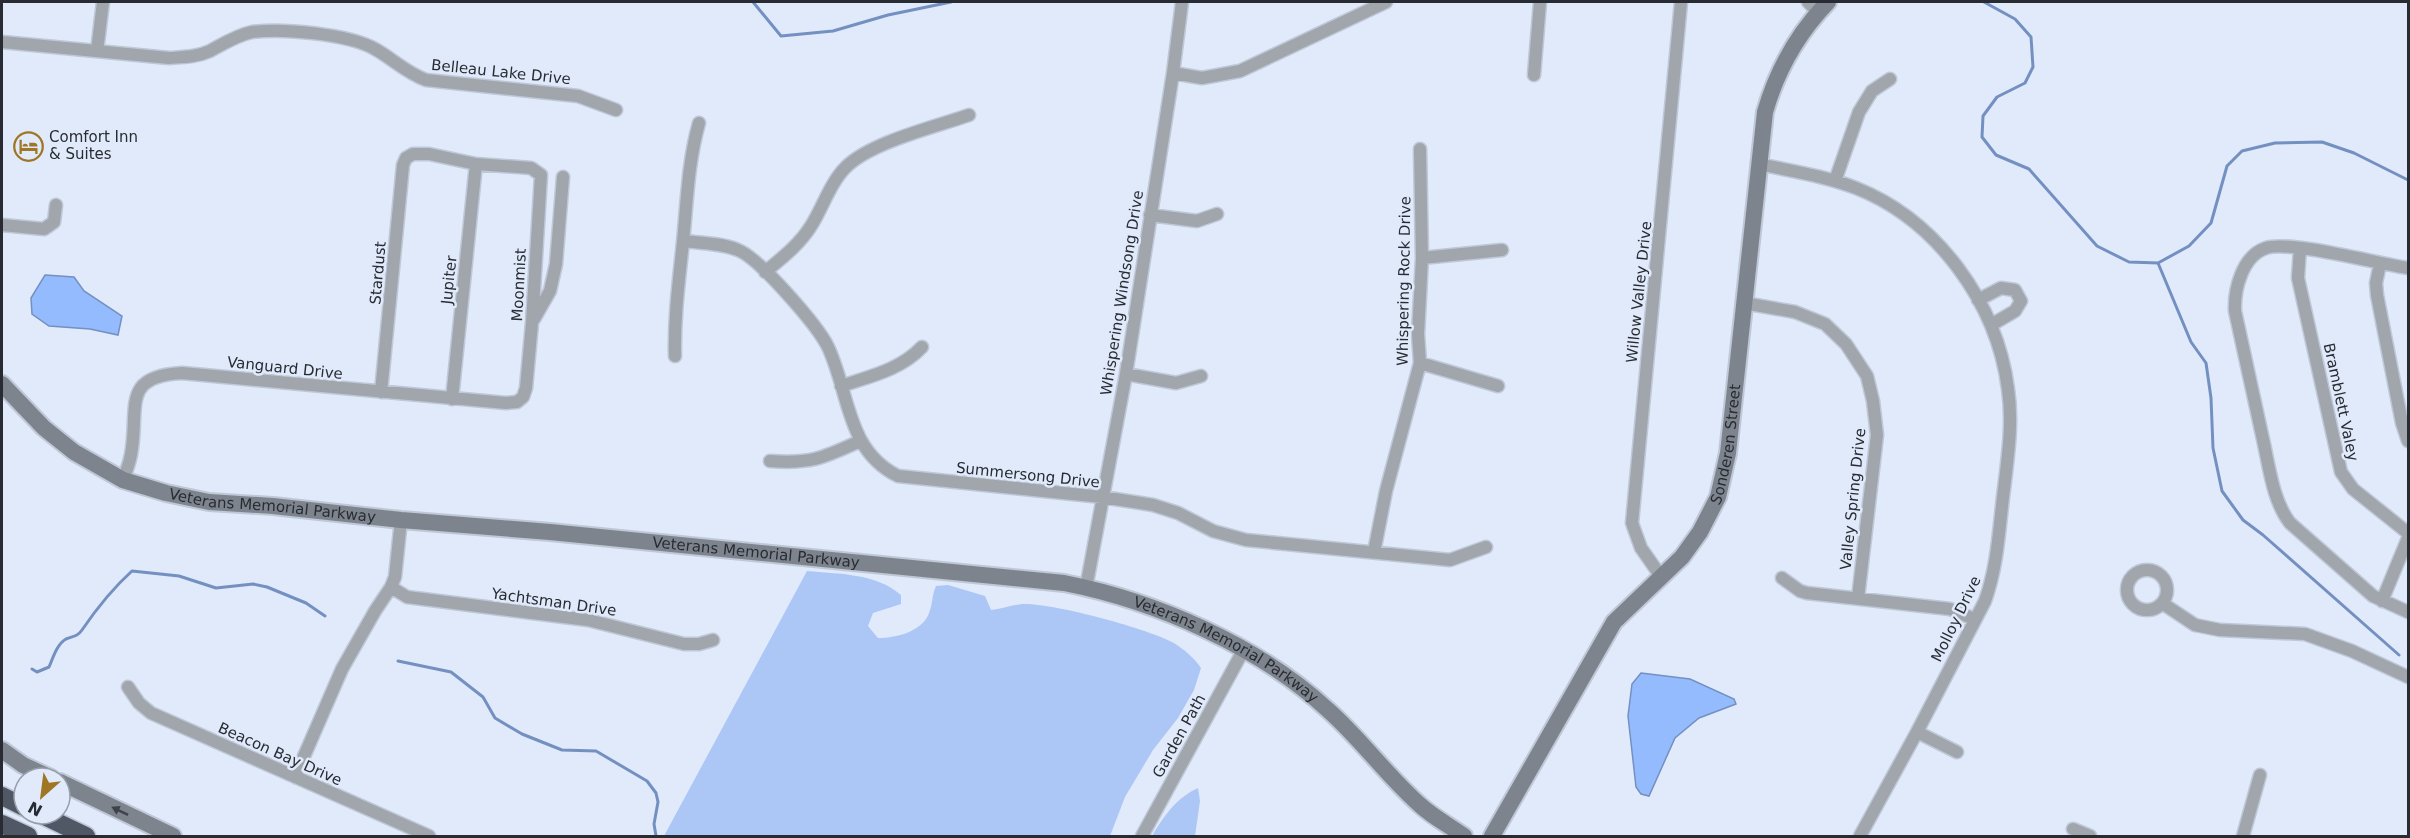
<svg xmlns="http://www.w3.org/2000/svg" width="2410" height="838" viewBox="0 0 2410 838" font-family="'DejaVu Sans',sans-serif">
	<rect width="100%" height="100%" fill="#e0eafb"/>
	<!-- green -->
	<path fill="#acc7f5" d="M 807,571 C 838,574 876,573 901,595 L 901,604 L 873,613 L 868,626 L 878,638 C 897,638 925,631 930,610 C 933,601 932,595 936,586 L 948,585 L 985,596 L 991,610 C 1001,609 1012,605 1022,604 C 1050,602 1150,629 1174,643 C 1185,650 1194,658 1201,668 L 1194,690 L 1178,718 L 1153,750 L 1125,797 L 1110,836 L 664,836 Z
		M 1198,788 L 1200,801 L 1195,836 L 1152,836 C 1164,816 1176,798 1198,788 Z"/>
	<!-- water -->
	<path fill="#94bbfe" stroke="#7490c1" stroke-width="1.5" d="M 45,275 L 74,277 L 84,291 L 122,316 L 118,335 L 90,329 L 49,326 L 32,314 L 31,298 Z
		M 1641,673 L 1690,679 L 1734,699 L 1736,704 L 1699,718 L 1675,738 L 1649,796 L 1641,794 L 1636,787 L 1628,716 L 1632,684 Z"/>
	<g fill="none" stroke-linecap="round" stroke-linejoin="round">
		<!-- stream -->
		<path stroke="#7490c1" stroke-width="3" d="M 753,2 L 781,36 L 833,31 L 888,15 L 951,2
			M 1984,2 L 2015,19 L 2031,37 L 2033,67 L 2025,83 L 1997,97 L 1983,116 L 1982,137 L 1996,155 L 2029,169 L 2097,246 L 2129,262 L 2158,263 L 2189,246 L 2211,223 L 2227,166 L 2242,151 L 2275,143 L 2322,142 L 2354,153 L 2408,180
			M 2158,263 L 2191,342 L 2206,363 L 2211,398 L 2213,448 L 2222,491 L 2243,520 L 2263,535 L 2399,655
			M 398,661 L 451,672 L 483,697 L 495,718 L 522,734 L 562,750 L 596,751 L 647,781 L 656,793 L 658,802 L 654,824 L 656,836
			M 32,669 L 37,672 L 49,667 C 53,658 57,644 66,639 C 73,636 77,637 82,630 C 97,608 112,589 132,571 L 179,576 L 216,588 L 253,584 L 267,587 L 306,603 L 325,616"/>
		<defs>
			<path id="street" d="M 1808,2 L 1818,12
				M 2,42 L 169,58 C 183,57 197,57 210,51 C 223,44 237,35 252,32 C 282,28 349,34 375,49 C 393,59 405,72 426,80 L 578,96 L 616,110
				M 97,51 L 103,2
				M 1173,73 L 1202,78 L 1240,71 L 1386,2
				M 1534,75 L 1540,2
				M 1759,164 C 1791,171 1825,176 1856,188 C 1937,220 1997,303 2008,389 C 2013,422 2008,456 2004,489 C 1999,527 1998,565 1985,601 L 1917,732 L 1860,836
				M 1835,181 L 1859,112 L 1872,91 L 1890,79
				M 1150,215 L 1197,221 L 1217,214
				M 2,225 L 44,229 L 54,222 L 56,205
				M 683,241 C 701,243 721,243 738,250 C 759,258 818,326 828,347 C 850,394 846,450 898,476 L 1102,497 L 1153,505 L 1178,513 L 1213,531 L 1246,540 L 1450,560 L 1486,547
				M 2300,248 L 2298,278 L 2341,472 L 2353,489 L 2408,533
				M 1422,258 L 1502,250
				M 2380,264 L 2376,283 L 2377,295 L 2402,423 L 2408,441
				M 2408,268 C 2379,264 2289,240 2266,248 C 2242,256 2234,290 2235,311 C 2244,353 2253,394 2262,435 C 2269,464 2272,500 2290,523 L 2373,596 L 2408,612
				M 765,272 C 782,258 799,245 811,226 C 823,207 830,183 846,167 C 871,142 935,127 969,115
				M 1978,300 L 2001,288 L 2015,290 L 2021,301 L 2015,311 L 1991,325
				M 1744,303 L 1795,312 L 1825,324 L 1846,344 L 1867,376 L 1873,401 L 1877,435 L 1858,598
				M 534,319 L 550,291 L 556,264 L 563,177
				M 675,356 C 674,317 679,280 683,242 C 687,201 688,162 699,123
				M 1420,363 L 1498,386
				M 1126,374 L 1176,383 L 1201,376
				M 841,386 C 871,376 900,370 922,347
				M 452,399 L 476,164
				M 770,461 C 811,464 823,458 860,441
				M 123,480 C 127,470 131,459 132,448 C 138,405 123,376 182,373 L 506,403 L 517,402 L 523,397 L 526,388 L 532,323 L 541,175 L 531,168 L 476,164 L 429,154 L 413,154 L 406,158 L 403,165 L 381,392
				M 1374,552 L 1386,491 L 1420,363 L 1418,334 L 1422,258 L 1420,149
				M2127 590a20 20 0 1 1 40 0a20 20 0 1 1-40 0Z
				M 1662,578 L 1641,548 L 1632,523 L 1681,2
				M 1782,578 L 1800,591 L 1807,593 L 1950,609 L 1974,619
				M 391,587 L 407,597 L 588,620 L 684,644 L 699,644 L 713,640
				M 1086,588 L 1126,374 L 1173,73 L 1182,2
				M 2382,601 L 2408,538
				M 2162,603 L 2195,625 L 2220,630 L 2305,634 L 2352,651 L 2408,677
				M 128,687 L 139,703 L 151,713 L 429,836
				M 1917,732 L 1957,752
				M 295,777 L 342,669 L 375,611 L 391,587 L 395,577 L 401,520
				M 2073,829 L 2090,836
				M 1142,836 L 1243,651
				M 2243,836 L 2260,775"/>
			<g id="secondary">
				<path id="s1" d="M 2,384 L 44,428 L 74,452 L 123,480 L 166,493 L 209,502 L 273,506 L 401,520 L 550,532 L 1064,583 C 1156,601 1259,646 1328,710 C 1361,739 1387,776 1420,805 C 1433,817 1450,826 1464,836"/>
				<path d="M 2,750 L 23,765 L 51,778"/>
				<path d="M 60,782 L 173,836"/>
				<path id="s2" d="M 1492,836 L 1614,622 L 1682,557 L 1700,532 L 1718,497 L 1728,453 L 1765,112 C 1777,70 1798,33 1828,2"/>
			</g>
			<path id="highway" d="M 2,796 L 24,807
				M 40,814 L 86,836
				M 2,824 L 28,836"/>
		</defs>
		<!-- street casing -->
		<use href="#street" stroke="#bfc8d7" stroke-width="15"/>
		<!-- secondary casing -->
		<use href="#secondary" stroke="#bfc8d7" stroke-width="20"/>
		<!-- highway casing -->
		<use href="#highway" stroke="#bfc8d7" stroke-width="21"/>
		<!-- street -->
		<use href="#street" stroke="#a1a5ac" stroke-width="12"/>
		<!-- secondary -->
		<use href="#secondary" stroke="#7e848e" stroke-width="16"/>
		<!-- highway -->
		<use href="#highway" stroke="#505866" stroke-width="18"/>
	</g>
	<!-- one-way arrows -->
	<defs><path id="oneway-solid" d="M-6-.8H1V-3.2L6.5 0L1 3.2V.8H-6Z" transform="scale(1.5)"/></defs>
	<use fill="#3e4249" href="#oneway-solid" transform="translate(120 811) rotate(-154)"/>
	<!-- icons -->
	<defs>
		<symbol id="hotel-ring" viewBox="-11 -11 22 22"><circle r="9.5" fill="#e0eafb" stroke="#9f7624" stroke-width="1.5"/><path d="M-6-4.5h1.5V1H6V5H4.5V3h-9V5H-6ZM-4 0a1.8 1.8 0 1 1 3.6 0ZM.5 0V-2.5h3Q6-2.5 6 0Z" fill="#9f7624"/></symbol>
	</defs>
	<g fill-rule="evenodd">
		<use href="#hotel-ring" x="12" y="130" width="33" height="33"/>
	</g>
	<g text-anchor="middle" stroke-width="5" stroke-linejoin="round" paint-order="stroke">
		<!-- street labels -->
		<g font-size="15" fill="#282c32" stroke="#e0eafb">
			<text transform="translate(501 72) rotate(6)" y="5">Belleau Lake Drive</text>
			<text transform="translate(378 273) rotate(-85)" y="5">Stardust</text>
			<text transform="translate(449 280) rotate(-84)" y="5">Jupiter</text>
			<text transform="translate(1404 281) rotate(-89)" y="5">Whispering Rock Drive</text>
			<text transform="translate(519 285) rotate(-87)" y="5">Moonmist</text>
			<text transform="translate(1639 292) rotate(-84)" y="5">Willow Valley Drive</text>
			<text transform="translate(1122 293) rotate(-81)" y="5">Whispering Windsong Drive</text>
			<text transform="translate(285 368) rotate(6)" y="5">Vanguard Drive</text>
			<text transform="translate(2341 402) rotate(78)" y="5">Bramblett Valey</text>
			<text dy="5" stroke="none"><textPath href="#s2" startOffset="464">Sonderen Street</textPath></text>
			<text transform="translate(1028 475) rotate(6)" y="5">Summersong Drive</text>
			<text transform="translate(1853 499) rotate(-84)" y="5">Valley Spring Drive</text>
			<text dy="5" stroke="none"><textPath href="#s1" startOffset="308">Veterans Memorial Parkway</textPath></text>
			<text dy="5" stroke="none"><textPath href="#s1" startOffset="794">Veterans Memorial Parkway</textPath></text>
			<text transform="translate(554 602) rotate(8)" y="5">Yachtsman Drive</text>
			<text transform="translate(1956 619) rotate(-64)" y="5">Molloy Drive</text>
			<text dy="5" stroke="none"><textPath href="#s1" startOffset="1280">Veterans Memorial Parkway</textPath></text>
			<text transform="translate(1179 736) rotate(-61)" y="5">Garden Path</text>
			<text transform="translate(280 754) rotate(24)" y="5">Beacon Bay Drive</text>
		</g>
		<!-- poi labels -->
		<g font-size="15" fill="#282c32" stroke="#e0eafb" text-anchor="start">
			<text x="49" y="142">Comfort Inn<tspan x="49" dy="17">&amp; Suites</tspan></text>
		</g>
	</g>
	<!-- border -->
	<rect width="2410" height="838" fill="none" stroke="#282c32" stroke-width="6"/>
	<!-- north arrow -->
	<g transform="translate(42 796) rotate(208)"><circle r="28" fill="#e0eafb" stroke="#969eab" stroke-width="1.5"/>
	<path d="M0-4.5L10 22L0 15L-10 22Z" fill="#9f7624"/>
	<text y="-9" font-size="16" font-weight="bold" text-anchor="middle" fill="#282c32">N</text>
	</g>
</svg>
